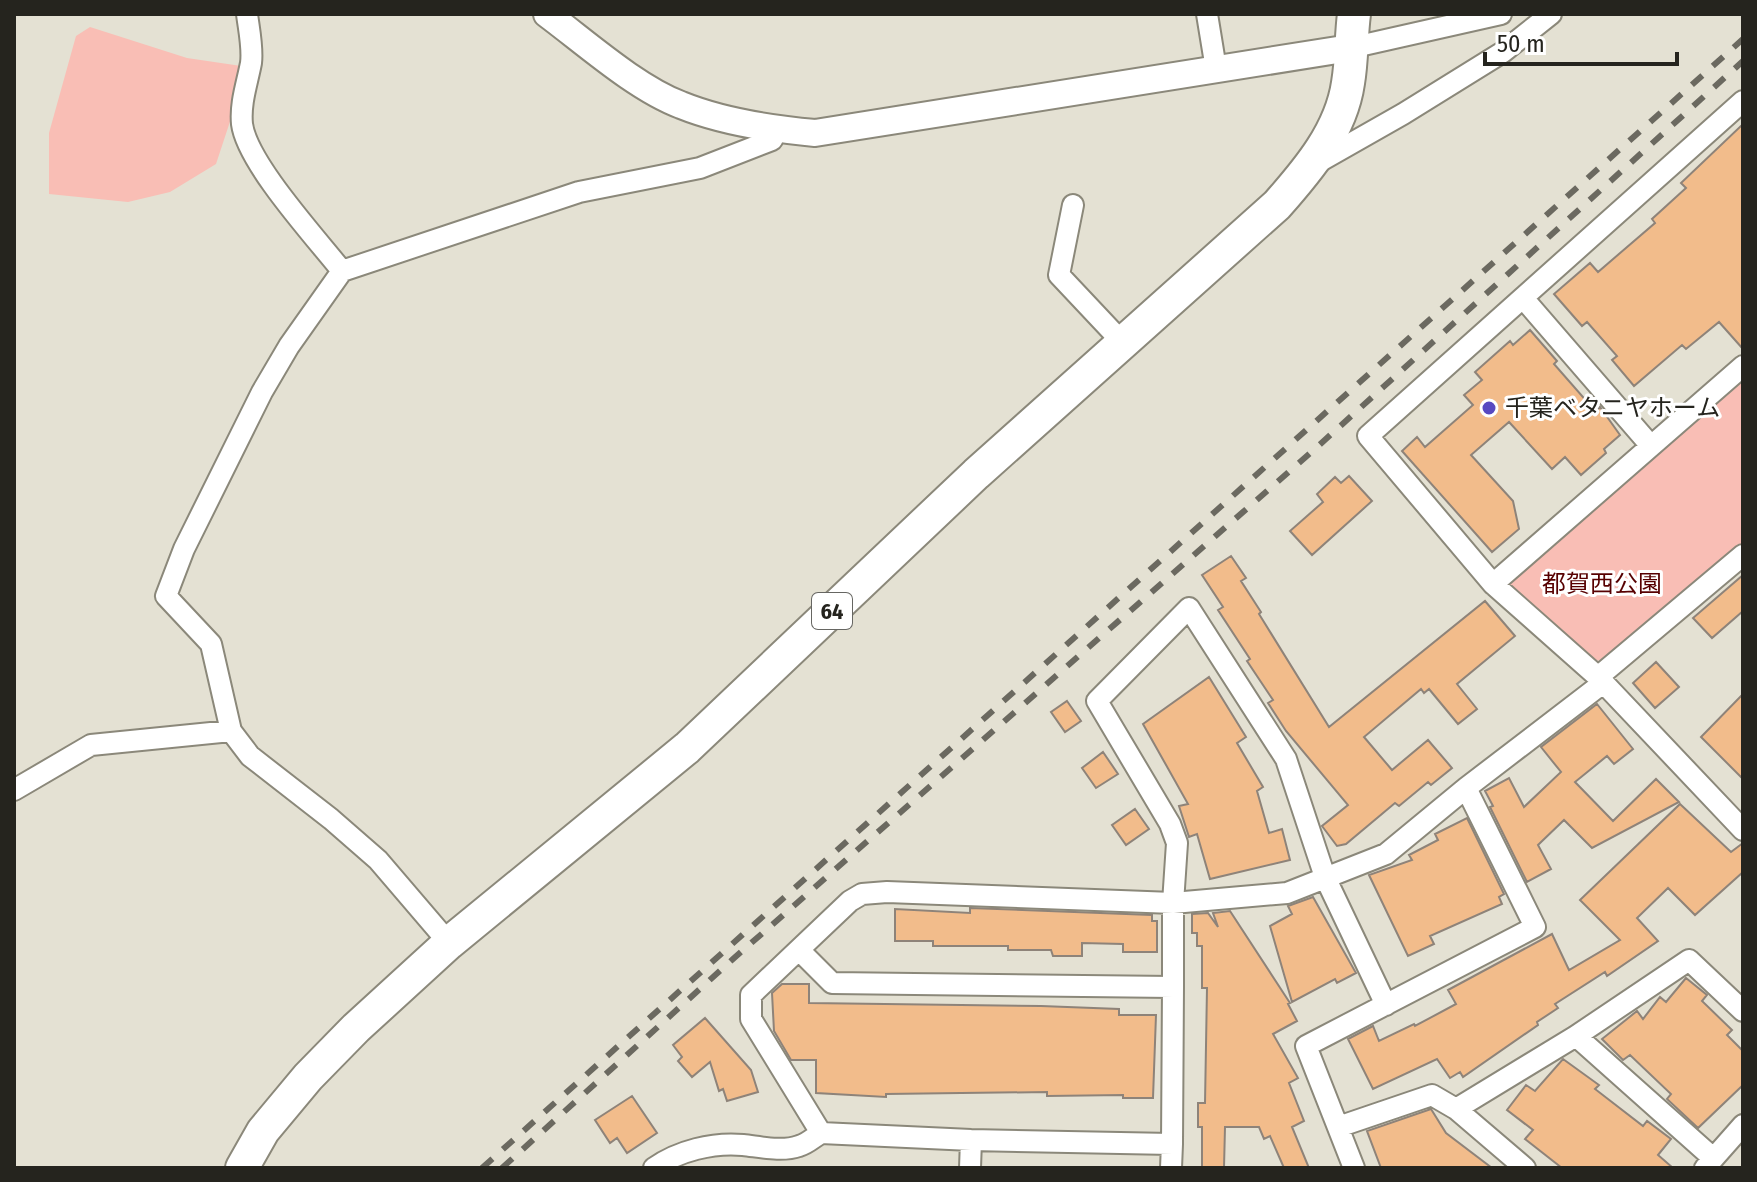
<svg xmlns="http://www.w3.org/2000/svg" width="1757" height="1182" viewBox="0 0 1757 1182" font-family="'Fira Sans Condensed','Noto Sans JP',sans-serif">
	<rect width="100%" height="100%" fill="#e4e1d3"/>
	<!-- green -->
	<path fill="#f9beb5" d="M 90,27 L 187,58 L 248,67 L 216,164 L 170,192 L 128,202 L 49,194 L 49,133 L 76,36 Z
		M 1743,381 L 1743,542 L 1607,661 L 1591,660 L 1508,584 Z"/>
	<!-- building -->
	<path fill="#f2bc8b" stroke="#8e8379" stroke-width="2" d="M 1743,124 L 1743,349 L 1719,322 L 1686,349 L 1682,345 L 1634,386 L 1612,360 L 1617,356 L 1587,322 L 1582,326 L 1554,294 L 1590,263 L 1598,272 L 1655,223 L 1652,219 L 1686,188 L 1681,183 Z
		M 1530,330 L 1557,361 L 1554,364 L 1596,412 L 1600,407 L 1620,435 L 1604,449 L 1606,453 L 1581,475 L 1565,457 L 1552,469 L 1509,422 L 1471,455 L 1513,501 L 1519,529 L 1492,552 L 1402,451 L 1417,437 L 1425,447 L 1473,405 L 1464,395 L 1482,380 L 1475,372 L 1510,341 L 1513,345 Z
		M 1349,476 L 1372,501 L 1312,555 L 1290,531 L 1323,502 L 1317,494 L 1335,477 L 1341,483 Z
		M 1231,556 L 1246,578 L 1241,581 L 1261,612 L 1259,614 L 1329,727 L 1485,601 L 1515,636 L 1457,684 L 1477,709 L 1458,724 L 1429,689 L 1424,693 L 1421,689 L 1364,737 L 1392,770 L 1428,740 L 1452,768 L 1431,785 L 1428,782 L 1399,806 L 1395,803 L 1346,844 L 1337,846 L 1322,826 L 1348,805 L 1286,731 L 1268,703 L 1273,700 L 1247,661 L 1250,659 L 1218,610 L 1223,607 L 1202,575 Z
		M 1743,575 L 1743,611 L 1712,638 L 1693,618 Z
		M 1656,662 L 1679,687 L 1655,708 L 1633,683 Z
		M 1209,677 L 1246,737 L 1237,743 L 1263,787 L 1257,791 L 1269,833 L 1282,829 L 1290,860 L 1210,879 L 1197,834 L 1189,837 L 1179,806 L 1188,804 L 1143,724 Z
		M 1743,694 L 1743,779 L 1701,737 Z
		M 1067,701 L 1081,721 L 1065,732 L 1051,712 Z
		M 1597,704 L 1633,749 L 1614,764 L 1607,756 L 1575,782 L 1613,821 L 1656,779 L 1679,802 L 1592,848 L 1564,820 L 1538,845 L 1551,869 L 1527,882 L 1490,807 L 1493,806 L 1485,791 L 1509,778 L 1524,807 L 1561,772 L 1541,747 Z
		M 1103,752 L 1118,774 L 1096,788 L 1082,768 Z
		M 1680,804 L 1731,852 L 1743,843 L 1743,872 L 1695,915 L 1668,888 L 1637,918 L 1658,941 L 1607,976 L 1605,972 L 1555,1004 L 1558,1008 L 1537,1022 L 1538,1025 L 1463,1077 L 1460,1072 L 1450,1078 L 1437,1059 L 1373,1089 L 1348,1039 L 1373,1026 L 1379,1041 L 1414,1024 L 1415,1026 L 1456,1004 L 1448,990 L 1552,934 L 1569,970 L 1620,940 L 1580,900 Z
		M 1135,809 L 1149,829 L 1126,845 L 1112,825 Z
		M 1467,818 L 1504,894 L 1499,897 L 1502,904 L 1430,936 L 1434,944 L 1408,956 L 1369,875 L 1412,860 L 1409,855 L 1438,840 L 1435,834 Z
		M 1313,897 L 1356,973 L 1337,983 L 1335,979 L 1292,1002 L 1270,926 L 1292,914 L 1288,906 Z
		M 970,908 L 1152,915 L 1152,921 L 1157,921 L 1157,952 L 1123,952 L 1123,944 L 1082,943 L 1082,956 L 1053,956 L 1051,950 L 1008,950 L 1008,946 L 933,946 L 933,941 L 895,941 L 895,909 L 970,913 Z
		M 1230,911 L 1290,1003 L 1288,1004 L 1297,1021 L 1273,1034 L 1298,1078 L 1289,1083 L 1304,1121 L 1292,1127 L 1309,1168 L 1284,1168 L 1270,1136 L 1264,1139 L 1259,1127 L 1225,1127 L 1224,1168 L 1202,1168 L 1202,1127 L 1198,1127 L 1198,1103 L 1205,1103 L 1207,988 L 1202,988 L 1202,946 L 1197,946 L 1197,933 L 1192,933 L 1192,914 L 1208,913 L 1218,927 L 1213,913 Z
		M 1686,978 L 1707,995 L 1702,1001 L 1732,1030 L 1727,1035 L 1743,1051 L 1743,1085 L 1698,1128 L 1667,1099 L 1671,1094 L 1630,1055 L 1623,1060 L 1602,1039 L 1637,1011 L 1643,1019 L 1660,997 L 1666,1002 Z
		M 782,984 L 809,984 L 809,1003 L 1041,1006 L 1119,1009 L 1119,1015 L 1156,1015 L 1153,1098 L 1123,1098 L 1123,1095 L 1047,1096 L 1047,1092 L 886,1094 L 886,1097 L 816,1093 L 816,1060 L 791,1060 L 774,1031 L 772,993 Z
		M 705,1018 L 751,1070 L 758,1092 L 727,1101 L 723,1089 L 719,1091 L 710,1062 L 692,1077 L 678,1061 L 682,1057 L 673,1045 Z
		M 1563,1059 L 1599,1085 L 1595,1089 L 1643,1126 L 1647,1121 L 1671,1139 L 1658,1155 L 1673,1168 L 1562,1168 L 1525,1139 L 1533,1130 L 1507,1110 L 1526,1085 L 1535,1091 Z
		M 632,1096 L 657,1133 L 627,1153 L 617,1138 L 610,1143 L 595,1120 Z
		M 1431,1109 L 1446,1133 L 1492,1168 L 1381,1168 L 1367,1131 Z"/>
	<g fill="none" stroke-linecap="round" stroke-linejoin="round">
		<defs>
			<path id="minor" d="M 247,14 C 249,30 253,48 251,63 C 247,84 240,103 242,124 C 247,163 316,238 342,271
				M 1207,14 L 1216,69
				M 1350,48 L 1501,14
				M 1743,101 L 1368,436 L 1493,584 L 1598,677 L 1743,830
				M 1315,164 L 1403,114 L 1503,52 L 1551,14
				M 1073,205 L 1059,275 L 1123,343
				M 1523,298 L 1651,446
				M 1493,584 L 1743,366
				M 1598,677 L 1743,555
				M 14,790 L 91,745 L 231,731
				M 449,943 L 378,860 L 331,819 L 250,756 L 231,731 L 211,644 L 166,596 L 184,549 L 262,392 L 289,346 L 342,271 L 579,192 L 700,168 L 772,140 L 777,130
				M 800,951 L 832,983 L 1173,987 L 1173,903 L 1177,843 L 1170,824 L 1097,701 L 1189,608 L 1286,759 L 1325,877 L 1386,1005
				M 1173,987 L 1172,1144 L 971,1140 L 821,1133 L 751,1019 L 751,995 L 850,901 L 862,894 L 887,892 L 1173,903 L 1287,893 L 1386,854 L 1466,788 L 1603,683
				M 1576,1036 L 1713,1158
				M 1338,1127 L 1432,1095 L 1456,1109
				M 654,1168 C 678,1151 713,1142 743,1145 C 761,1147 782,1152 799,1146 C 807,1144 814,1137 821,1133
				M 970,1168 L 971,1140
				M 1171,1168 L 1172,1144
				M 1354,1168 L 1306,1046 L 1535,927 L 1466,788
				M 1525,1168 L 1456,1109 L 1576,1036 L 1689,960 L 1743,1011
				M 1705,1168 L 1743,1125"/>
			<path id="tertiary" d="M 547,14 C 586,43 636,88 681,105 C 723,122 770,129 815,133 L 1350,48"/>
			<path id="primary" d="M 242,1168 L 263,1131 L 308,1077 L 356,1028 L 449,943 L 687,748 L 976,474 L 1277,205 C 1308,170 1341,131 1348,83 C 1352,60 1351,37 1354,14"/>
		</defs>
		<!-- minor casing -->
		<use href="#minor" stroke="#8b887a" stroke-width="24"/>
		<!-- tertiary casing -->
		<use href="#tertiary" stroke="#8b887a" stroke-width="30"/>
		<!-- primary casing -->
		<use href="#primary" stroke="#8b887a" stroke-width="36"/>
		<!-- minor -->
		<use href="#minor" stroke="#fff" stroke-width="20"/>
		<!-- tertiary -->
		<use href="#tertiary" stroke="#fff" stroke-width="26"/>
		<!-- primary -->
		<use href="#primary" stroke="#fff" stroke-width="32"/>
		<!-- rail -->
		<path stroke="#6b6960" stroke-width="6" stroke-dasharray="14 14" stroke-linecap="butt" d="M 482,1168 L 1743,39
			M 502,1168 L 733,959 L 1316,448 L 1743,61"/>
	</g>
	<!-- markers -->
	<circle fill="#5849c1" stroke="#fff" stroke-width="3" cx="1489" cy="408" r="8"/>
	<g text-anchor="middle" stroke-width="6" stroke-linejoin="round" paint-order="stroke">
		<!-- shield labels -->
		<rect fill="#fff" stroke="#666662" stroke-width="2" x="812" y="593" width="40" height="36" rx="6"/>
		<g font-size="22" font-weight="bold" fill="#25241e">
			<text x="832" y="619">64</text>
		</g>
		<!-- poi labels -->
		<g font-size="24" fill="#25241e" stroke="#fff" text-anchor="start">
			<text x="1505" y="416">千葉ベタニヤホーム</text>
		</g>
		<!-- park labels -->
		<g font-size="24" fill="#570001" stroke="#fff">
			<text x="1602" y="592">都賀西公園</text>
		</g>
	</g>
	<!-- border -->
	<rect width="1757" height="1182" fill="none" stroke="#25241e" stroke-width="32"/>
	<!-- scale -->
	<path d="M1485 52v12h192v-12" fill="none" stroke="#25241e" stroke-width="4"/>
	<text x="1497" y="52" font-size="24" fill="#25241e" stroke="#ffffff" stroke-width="6" paint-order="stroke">50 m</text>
</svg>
